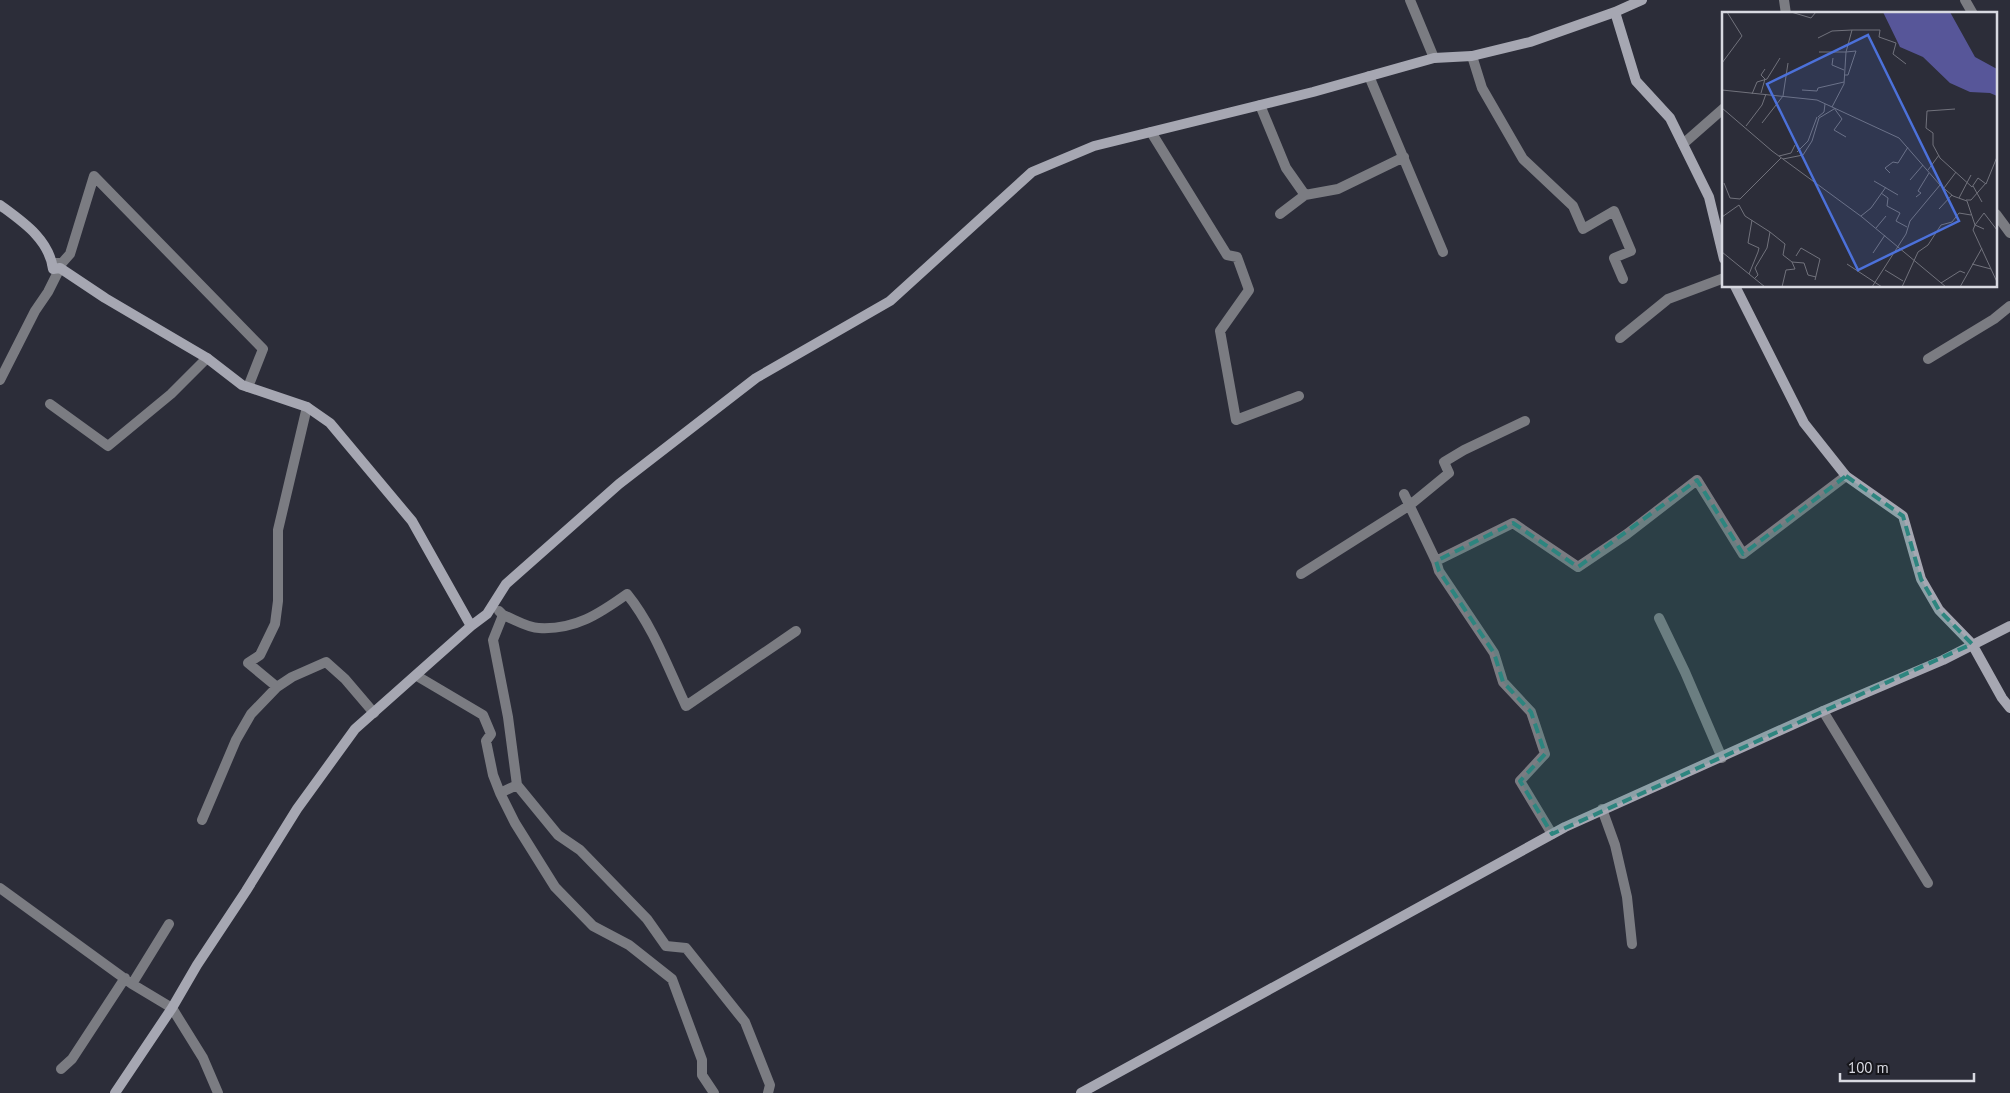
<svg xmlns="http://www.w3.org/2000/svg" width="2010" height="1093" viewBox="0 0 2010 1093" font-family="'PT Sans',sans-serif">
	<rect width="100%" height="100%" fill="#2c2d39"/>
	<g fill="none" stroke-linecap="round" stroke-linejoin="round">
		<!-- street -->
		<path stroke="#7b7c82" stroke-width="10" d="M 1410,0 L 1434,58
			M 1784,0 L 1786,14
			M 1965,0 L 1973,14
			M 1472,56 L 1482,88 L 1523,159 L 1573,206 L 1583,229 L 1614,211 L 1631,251 L 1614,258 L 1623,279
			M 1369,76 L 1443,252
			M 1260,105 L 1286,168 L 1305,195
			M 1151,132 L 1227,255 L 1237,257 L 1249,290 L 1220,331 L 1236,420 L 1299,396
			M 1683,144 L 1724,108
			M 1280,214 L 1305,195 L 1338,189 L 1404,157
			M 1996,214 L 2010,233
			M 52,263 L 62,263 L 70,254 L 94,176 L 263,349 L 248,387
			M 1620,338 L 1668,299 L 1724,278
			M 1928,359 L 1994,319 L 2010,306
			M 0,380 L 35,311 L 48,292 L 60,268
			M 50,404 L 108,446 L 171,394 L 207,358
			M 1404,494 L 1436,561 L 1439,571 L 1494,653 L 1503,682 L 1531,712 L 1545,754 L 1520,781 L 1552,834
			M 1436,561 L 1513,523 L 1578,567 L 1627,534 L 1697,480 L 1743,554 L 1846,476
			M 1301,574 L 1410,505 L 1449,473 L 1444,462 L 1464,450 L 1525,421
			M 499,611 L 503,615 C 514,619 528,628 539,628 C 575,630 599,614 627,594 C 653,626 668,668 686,706 L 796,631
			M 503,615 L 493,640 L 508,717 L 517,785 L 558,835 L 580,850 L 647,919 L 666,946 L 686,948 L 745,1022 L 770,1085 L 768,1093
			M 1659,618 L 1685,672 L 1722,758
			M 417,676 L 483,715 L 491,734 L 486,741 L 493,775 L 500,793 L 517,785
			M 277,687 L 292,677 L 326,662 L 345,679 L 374,713
			M 1823,711 L 1928,883
			M 500,793 L 515,823 L 555,887 L 593,926 L 629,945 L 672,979 L 702,1060 L 702,1075 L 714,1093
			M 1602,809 L 1615,845 L 1627,897 L 1632,944
			M 202,820 L 236,740 L 251,714 L 277,687 L 248,663 L 260,655 L 275,624 L 278,601 L 278,530 L 307,407
			M 0,888 L 132,984 L 172,1008 L 203,1058 L 218,1093
			M 132,984 L 169,924
			M 61,1069 L 72,1059 L 125,978"/>
		<!-- secondary -->
		<path stroke="#a6a7b2" stroke-width="10" d="M 1615,12 L 1636,81 L 1670,118 L 1709,197 L 1724,259
			M 0,205 C 23,222 49,239 53,269 L 60,268 L 105,298 L 207,358 L 242,385 L 307,407 L 330,423 L 412,521 L 471,626
			M 1735,286 L 1804,423 L 1846,476 L 1903,516 L 1921,579 L 1939,610 L 1972,644 L 2002,698 L 2010,708
			M 115,1093 L 172,1008 L 197,965 L 246,891 L 297,809 L 355,729 L 471,626 L 487,614 L 506,584 L 619,484 L 756,378 L 890,301 L 1032,172 L 1094,146 L 1313,92 L 1434,58 L 1472,56 L 1530,42 L 1615,12 L 1642,0
			M 1081,1093 L 1565,827 L 1823,711 L 1943,660 L 2010,626"/>
	</g>
	<!-- marked area -->
	<path fill="#2d857f" fill-opacity="0.2" stroke="#2d857f" stroke-width="4" stroke-dasharray="10 6" stroke-linejoin="round" d="M 1846,476 L 1903,516 L 1921,579 L 1939,610 L 1972,644 L 1552,834 L 1520,781 L 1545,754 L 1531,712 L 1503,682 L 1494,653 L 1439,571 L 1436,561 L 1513,523 L 1578,567 L 1697,480 L 1743,554 Z"/>
	<!-- overview -->
	<g transform="translate(1722 12)">
		<rect width="275" height="275" fill="#2c2d39"/>
		<path d="M 161,0 L 228,0 L 253,45 L 275,57 L 275,84 L 268,81 L 248,80 L 228,71 L 201,45 L 178,35 Z" fill="#575699"/>
		<path fill="none" stroke="#71727c" stroke-width="1" d="M 69,0 L 89,6 L 94,0M 96,26 L 110,19 L 130,18M 97,40 L 124,40M 111,46 L 110,53 L 122,58M 0,51 L 20,24 L 5,0M 122,63 L 126,63 L 134,39 L 124,40M 0,78 L 95,88 L 177,126 L 218,173 L 231,184 L 245,189 L 253,213 L 251,218 L 275,270M 80,78 L 95,79 L 96,76 L 122,70M 39,81 L 43,67 L 39,63 L 43,57M 30,82 L 35,70 L 45,67 L 58,46M 110,95 L 122,72 L 124,40 L 130,18 L 158,18 L 157,25 L 174,31 L 171,42 L 184,52M 0,96 L 50,139 L 140,205 L 224,275M 112,96 L 120,107 L 112,118 L 124,125M 233,97 L 205,99 L 204,116 L 211,121 L 211,133 L 218,146 L 250,175 L 256,166 L 264,172 L 275,145M 96,105 L 102,100 L 103,92M 40,111 L 61,84 L 66,51M 24,114 L 40,93 L 44,82M 75,140 L 86,129 L 95,105M 57,144 L 69,141 L 73,133M 61,147 L 81,143 L 90,129 L 97,106 L 112,97M 206,158 L 217,143M 168,161 L 163,156 L 171,150 L 176,151 L 186,135M 188,168 L 201,153M 152,169 L 176,183M 2,171 L 8,186 L 18,187 L 59,146M 251,174 L 260,190M 222,176 L 234,160M 159,181 L 166,186 L 165,194 L 178,201 L 174,209 L 185,215M 194,185 L 199,181 L 196,179 L 207,161M 237,186 L 249,163M 244,188 L 249,188 L 264,171M 217,197 L 230,183M 139,204 L 149,196 L 164,175M 0,205 L 17,193 L 23,204 L 48,220 L 45,236 L 33,256 L 36,263 L 33,266M 154,216 L 164,204M 262,217 L 253,213 L 262,201 L 275,218M 48,220 L 63,232 L 61,243 L 70,250 L 73,257 L 64,258 L 60,275M 0,240 L 43,275M 151,241 L 163,223M 74,244 L 79,236 L 98,247 L 93,268M 70,250 L 82,251 L 86,263 L 94,265M 125,252 L 160,275M 250,252 L 269,257M 163,258 L 181,269M 27,262 L 36,240 L 37,236 L 26,231 L 30,208M 219,271 L 238,259 L 243,261M 150,275 L 184,222 L 188,209 L 218,173M 180,275 L 196,240 L 206,233 L 219,213 L 230,210 L 237,201 L 249,203M 238,275 L 260,236"/>
		<path fill="#4c71da" fill-opacity="0.15" stroke="#4c71da" stroke-width="2.5" d="M 146,23 L 237,209 L 136,258 L 45,72 Z"/>
		<rect width="275" height="275" fill="none" stroke="#d8d9e1" stroke-width="2.5"/>
	</g>
	<!-- scale -->
	<path d="M1840 1073v8h134v-8" fill="none" stroke="#d8d9e1" stroke-width="2.5"/>
	<text x="1848" y="1073" font-size="15" fill="#d8d9e1" stroke="#16161b" stroke-width="4" paint-order="stroke">100 m</text>
</svg>
